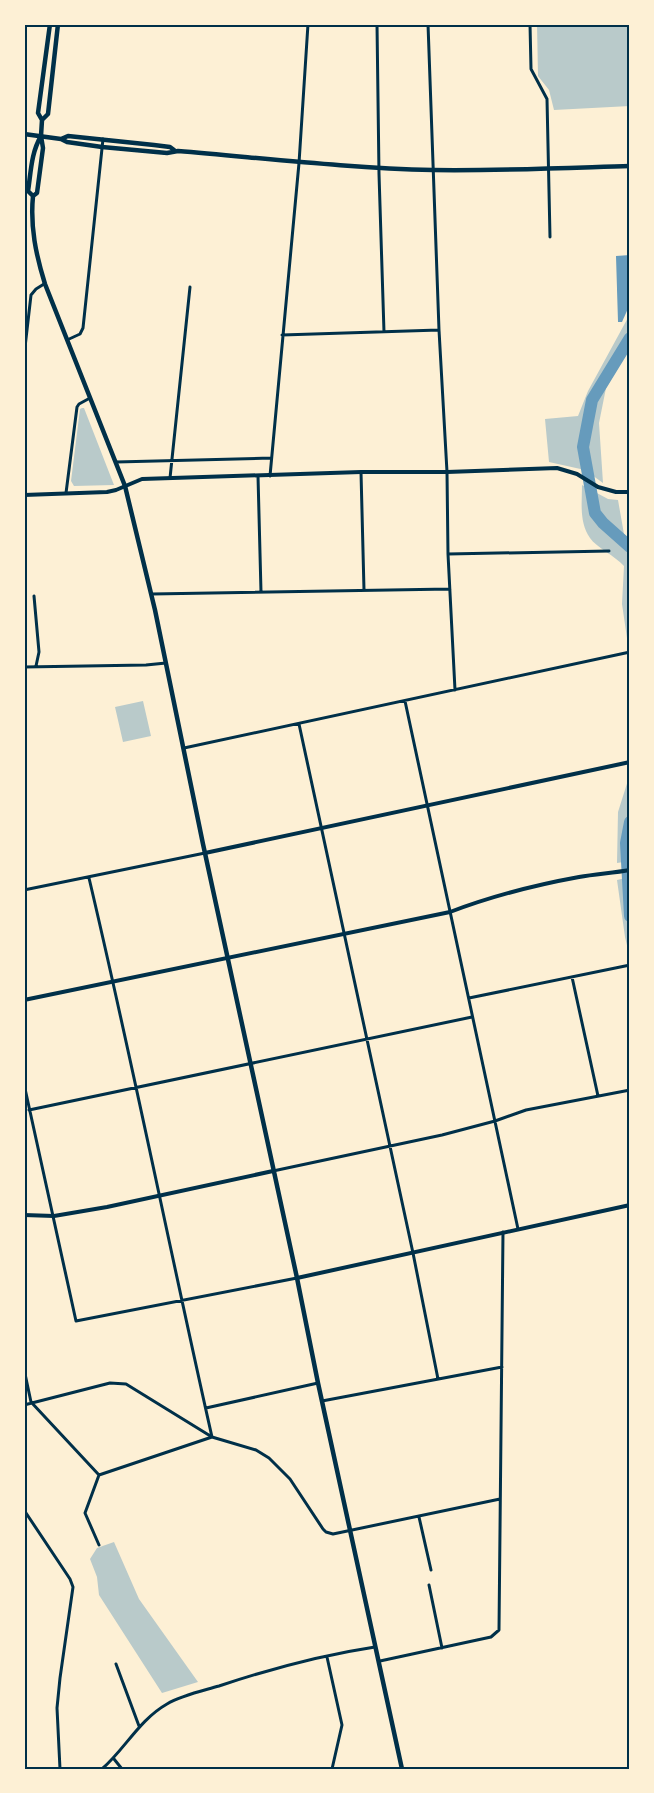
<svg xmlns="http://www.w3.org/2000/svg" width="654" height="1793" viewBox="0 0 654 1793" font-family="'Fira Sans Condensed',sans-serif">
	<rect width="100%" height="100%" fill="#fdf0d5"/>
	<!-- green -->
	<path fill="#b9caca" d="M 537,24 L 630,24 L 630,106 L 554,110 L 549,90 L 538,76 Z
		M 630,314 L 630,348 L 606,388 L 599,423 L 603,483 L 585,470 L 549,462 L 545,419 L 578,416 L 588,391 Z
		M 82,408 L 84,408 L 114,485 L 74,486 L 71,481 L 80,409 Z
		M 582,485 L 608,499 L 618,500 L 624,534 L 630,539 L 630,645 L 628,645 L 622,604 L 624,566 C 615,556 596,547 590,538 C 579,522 582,503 582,485 Z
		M 143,701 L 151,736 L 123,742 L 115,707 Z
		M 630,774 L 630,861 L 617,863 L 618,812 Z
		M 630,877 L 630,958 L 625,937 L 617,880 Z
		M 114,1542 L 139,1599 L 198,1682 L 162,1693 L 99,1595 L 97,1577 L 90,1559 L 97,1548 Z"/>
	<!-- water -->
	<path fill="#669bbc" d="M 630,255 L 630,304 L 622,322 L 618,322 L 616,256 Z"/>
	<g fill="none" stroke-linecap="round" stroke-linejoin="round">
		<!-- river -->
		<path stroke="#669bbc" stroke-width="12" d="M 630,338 L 592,400 L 583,447 L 595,513 L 603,523 L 630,547
			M 630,822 L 626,843 L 630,916"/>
		<!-- minor -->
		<path stroke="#003049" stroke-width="3" d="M 377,24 L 379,174 L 384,332
			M 428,24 L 439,330 L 447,472 L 448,554 L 455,690
			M 530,24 L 531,69 L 547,99 L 550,237
			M 282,335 L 439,330
			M 67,340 L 80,334 L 83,328 L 103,139
			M 24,356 L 31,295 L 36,289 L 44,284
			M 116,462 L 271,458
			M 361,472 L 364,590
			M 258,476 L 261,592
			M 270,476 L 299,163 L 308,24
			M 170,478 L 190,287
			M 66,493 L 77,407 L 79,404 L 90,398
			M 448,554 L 609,551
			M 152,594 L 450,589
			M 34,596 L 39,652 L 36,666
			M 24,667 L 146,665 L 166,663
			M 405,701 L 518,1229
			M 299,724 L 413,1253 L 438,1379
			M 184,748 L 630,652
			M 89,878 C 133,1064 170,1251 212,1437
			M 24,890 L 205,853
			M 572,977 L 598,1096
			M 469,998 L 630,965
			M 24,1084 L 76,1321 L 297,1278
			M 29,1110 L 472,1017
			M 273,1171 L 442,1135 L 495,1121 L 526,1110 L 630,1090
			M 24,1369 L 31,1402 L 99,1475
			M 322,1401 L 502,1367
			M 24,1405 L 110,1383 L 126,1384 L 212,1437
			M 206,1408 L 318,1383
			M 24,1510 L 70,1579 L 73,1587 L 60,1678 L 57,1708 L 60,1769
			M 419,1517 L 431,1570
			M 99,1545 L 85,1513 L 99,1475 L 212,1437 L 256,1450 L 269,1458 L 290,1479 L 323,1529 L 326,1532 L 333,1534 L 500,1499
			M 429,1585 L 442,1648
			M 327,1657 L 342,1725 L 332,1769
			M 380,1661 L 491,1637 L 499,1630 L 503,1232
			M 116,1664 L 139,1726
			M 114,1759 L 122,1769
			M 102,1769 C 125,1749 139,1720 167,1704 C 182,1695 202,1691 219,1686 C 270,1669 322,1655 375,1647"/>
		<!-- tertiary -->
		<path stroke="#003049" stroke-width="4" d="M 24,495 L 107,492 L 116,490 L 142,479 L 361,472 L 447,472 L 557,468 L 577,474 L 598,487 L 616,492 L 630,492
			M 205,853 L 630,762
			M 24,1000 L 450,912 C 492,896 535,885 579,877 C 596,874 613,873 630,870
			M 24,1215 L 54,1216 L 107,1207 L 273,1171
			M 297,1278 L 630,1205"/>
		<!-- secondary -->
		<path stroke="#003049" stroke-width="4.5" d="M 24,134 L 61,139 L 67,142 L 102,147 L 167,153 L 178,151 C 263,158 348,168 433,170 C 499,171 565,168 630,166
			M 61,139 L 68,136 L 154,145 L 170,147 L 174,150"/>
		<!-- primary -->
		<path stroke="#003049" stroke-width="4.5" d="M 50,24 L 38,113 L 42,120 L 41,136 L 43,148 L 37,193 L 33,196 C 30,227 36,255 45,284 L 125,486 L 155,610 L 203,844 L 297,1278 L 318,1383 L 402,1769
			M 42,120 L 48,114 L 58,24
			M 33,196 L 28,191 C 31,172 31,153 41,136"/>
	</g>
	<!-- border -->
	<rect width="654" height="1793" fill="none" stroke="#fdf0d5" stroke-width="51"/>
	<rect x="26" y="26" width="602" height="1742" fill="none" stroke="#003049" stroke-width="2"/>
</svg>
